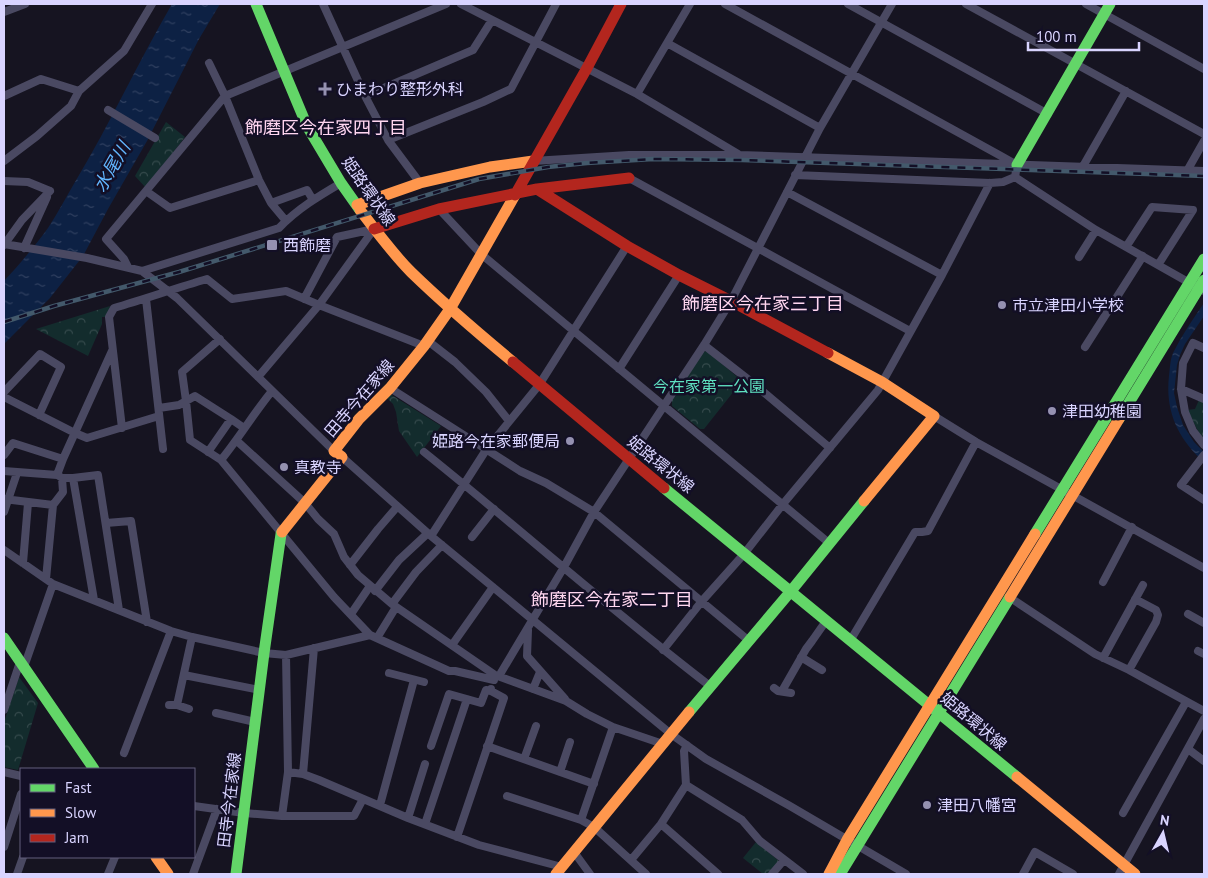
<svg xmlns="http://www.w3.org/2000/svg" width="1208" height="878" viewBox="0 0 1208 878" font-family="'PT Sans','Noto Sans JP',sans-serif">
	<defs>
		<pattern id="park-crowns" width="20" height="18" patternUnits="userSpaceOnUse" patternTransform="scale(1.25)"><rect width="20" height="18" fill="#132c2d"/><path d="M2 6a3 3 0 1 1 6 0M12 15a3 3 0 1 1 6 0" fill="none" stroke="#354a4c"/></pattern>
		<pattern id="water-ripples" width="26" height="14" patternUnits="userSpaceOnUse" patternTransform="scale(1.25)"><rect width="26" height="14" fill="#0d2144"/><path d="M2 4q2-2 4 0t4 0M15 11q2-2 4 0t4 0" fill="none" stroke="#304060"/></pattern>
	</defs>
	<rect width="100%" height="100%" fill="#161421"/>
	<!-- park -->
	<path fill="url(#park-crowns)" d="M 166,122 L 185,137 L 146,188 L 135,176 Z
		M 110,306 L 107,317 L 102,317 L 102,324 L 88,356 L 36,329 Z
		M 707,351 L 742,381 L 704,429 L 700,429 L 672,406 L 672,400 L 703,352 Z
		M 390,394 L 441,426 L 417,457 L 399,431 L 396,412 L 393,404 L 386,397 Z
		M 1199,400 L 1204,403 L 1204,440 L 1198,431 L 1187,410 L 1195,409 Z
		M 19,677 L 38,703 L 18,770 L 4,767 L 4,722 Z
		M 756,842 L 779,861 L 769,874 L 763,874 L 743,858 Z"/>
	<!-- water -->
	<path fill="url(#water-ripples)" d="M 172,4 L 220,4 L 199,39 L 147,141 L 108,209 L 83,256 L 50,298 L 4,344 L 4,281 C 19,265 35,246 48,228 C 58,213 66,197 75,182 C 110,124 138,62 172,4 Z
		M 1204,303 L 1204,316 L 1185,344 L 1180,355 L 1177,365 L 1174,393 L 1177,407 L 1183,425 L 1194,442 L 1204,452 L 1204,462 C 1178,439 1165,411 1169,376 C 1170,369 1170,360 1173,353 C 1182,335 1193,319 1204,303 Z"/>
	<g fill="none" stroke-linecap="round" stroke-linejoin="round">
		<!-- street -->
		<path stroke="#4a4962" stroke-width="8" d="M 323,4 L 365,96 L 388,140 L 420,183
			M 461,4 L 637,94 L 738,154
			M 725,4 L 1001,156 L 1017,165 L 1015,177
			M 848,4 L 1048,114
			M 966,4 L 1204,134
			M 1086,4 L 1204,69
			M 4,12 L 25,4
			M 667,43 L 820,128
			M 209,63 L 225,96 L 259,180 L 271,203 L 286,221
			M 637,94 L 690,4
			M 4,96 L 41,79 L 79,91
			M 365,96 L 473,50 L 492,20
			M 108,110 L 155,138
			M 388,140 L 483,102 L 511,89 L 556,4
			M 4,161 L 37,136 L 71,106 L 79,91 L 124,51 L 152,4
			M 533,161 L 629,155 L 739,155 L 1204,171
			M 1082,168 L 1126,91
			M 1187,171 L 1204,141
			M 795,175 L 990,183 L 1003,182 L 1015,177
			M 1015,177 L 1096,230 L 1204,291
			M 629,178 L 910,331
			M 4,181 L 28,182 L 50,191
			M 146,191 L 170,208 L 259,180
			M 787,192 L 942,275
			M 271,203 L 307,190 L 313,200
			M 439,209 L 481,254 L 829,543
			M 4,244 L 87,258 L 142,271 L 279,228 C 297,209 319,196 341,183
			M 4,245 L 22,220 L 50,191
			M 1126,247 L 1152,207 L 1193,210 L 1158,265
			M 24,248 L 47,197
			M 1079,257 L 1096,230
			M 128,267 L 124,259 L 106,239 L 225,96 L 446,4
			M 142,271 L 177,298 L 334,451
			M 146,299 L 163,449
			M 304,299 L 337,237 L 374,229
			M 220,339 L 182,372 L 186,401 L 190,440 L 221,460 L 334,597 L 370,635 L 449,671 L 455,671 L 494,680
			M 428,341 L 455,362 L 486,392 L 509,421
			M 704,345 L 754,384 L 830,448
			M 1085,347 L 1143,256
			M 1204,348 L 1193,343 L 1183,363 L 1181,389 L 1185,412 L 1193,431 L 1204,445
			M 619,369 L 679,275
			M 258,377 L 319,305 L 374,229
			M 390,388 L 520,471 L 546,483 L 594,512 L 748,640
			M 1181,389 L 1204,399
			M 4,392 L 40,354 L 61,367 L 39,415
			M 4,397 L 75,433 L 87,438 L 159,416
			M 159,408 L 179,405 L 195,396 L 231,419
			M 934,416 L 976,442 L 1204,568
			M 122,428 L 109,317 L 114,308 C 145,299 176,288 207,279 L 232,299 L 286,291 L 319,305 L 424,346
			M 237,441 L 305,503 L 318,519 L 334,534 L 344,557 L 358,575 L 392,604 L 495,675 L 566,701 L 587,714 L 613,727 L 663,744
			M 208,452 L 231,419 L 244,428
			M 424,452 C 520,529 612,611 710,686
			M 4,455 L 13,443 L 63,459
			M 1204,455 L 1181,485 L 1204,500
			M 342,457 L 431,536 L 671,734 L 706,759 L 790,806 L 906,874
			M 221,460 C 239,438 254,413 272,391
			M 4,471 L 57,475 L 63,459 L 112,351
			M 62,478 L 73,478 L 98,475 L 119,610
			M 73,478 L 94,600
			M 4,499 L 53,505 L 63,492 L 62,478 L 59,476
			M 4,512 L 17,473
			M 106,523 L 131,521 L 147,622
			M 431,536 L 486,450 L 539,385 L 627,246
			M 472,537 L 494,509
			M 4,550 L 53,584 L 171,631 L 192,637 L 264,653 L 286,655 L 370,635
			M 23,563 L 28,503
			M 350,565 L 378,529 L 397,507
			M 46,579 L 53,505
			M 1103,582 L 1132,527
			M 375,591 L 399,560 L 428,533
			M 1009,597 L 1095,654 L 1129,670 L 1204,711
			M 392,604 L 416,572 L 442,545
			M 351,614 L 370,586
			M 1188,614 L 1204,623
			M 528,630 L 527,656 L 565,699
			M 377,638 L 396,607
			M 850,641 L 915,532 L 922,532 L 928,531 L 976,442
			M 452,645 L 493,587
			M 663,650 L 702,601 L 744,554 L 783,504 L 878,390 L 942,275 L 990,183
			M 1198,651 L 1204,654
			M 286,655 L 288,772
			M 801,657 L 822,670
			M 1103,658 L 1143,585
			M 24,667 L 53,584
			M 1129,670 L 1156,622 L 1158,615 L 1156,610 L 1135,599
			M 389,673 L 424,682
			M 184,675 L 260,690
			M 499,676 L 564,567 L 594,512 L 704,345 L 731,301 L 820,128 L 892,4
			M 774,688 L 778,691 L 791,693
			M 533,689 L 540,672
			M 782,691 L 806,649 L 812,641 L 826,621
			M 169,705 L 177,705 L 189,709
			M 177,705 L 192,637
			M 4,710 L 20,662
			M 216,713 L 255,722
			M 687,745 L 684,751 L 686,785 L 742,820 L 760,841 L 803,874
			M 431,746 L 449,694 L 481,703 L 486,690 L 491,691 L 491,689
			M 487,746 L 594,784
			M 1188,749 L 1204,761
			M 124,753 L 171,631
			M 524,759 L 536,726
			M 4,772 L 21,776
			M 560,772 L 570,742
			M 303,774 L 314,648
			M 507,796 L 581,820 L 594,827 L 646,874
			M 380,805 L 414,680
			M 194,806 L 244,813 L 282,816 L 354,816 L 363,799
			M 1123,813 L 1186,702
			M 282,816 L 288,772 L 303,774 L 319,780 L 408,818 L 479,845 L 562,867
			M 408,818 L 425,764
			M 581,820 L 613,727
			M 425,824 L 467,699
			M 661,824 L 686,785
			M 457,837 L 504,698 L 491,691
			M 4,847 L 21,794
			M 574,852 L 590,874
			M 631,860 L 661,824 L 718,874
			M 17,874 L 23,857
			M 108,874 L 115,857
			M 193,874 L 217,809
			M 772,874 L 784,860
			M 1023,874 L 1035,852 L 1073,874
			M 1119,874 L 1204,719"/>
		<!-- fast -->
		<path stroke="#63d668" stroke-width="11" d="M 256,4 L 307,126 L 341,183 L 360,210
			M 1017,165 L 1110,4
			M 1119,419 L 1204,280
			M 664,488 L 1017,777
			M 1035,534 L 1204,259
			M 4,638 L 94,769
			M 689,712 L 791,591 L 864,501
			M 236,874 L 264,653 L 281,534 L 282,532
			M 840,874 L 1010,597"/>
		<!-- slow -->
		<path stroke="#ff974d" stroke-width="11" d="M 357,205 L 420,183 L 490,167 L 533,161
			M 360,210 C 376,231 393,254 411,272 C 444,304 478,333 513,362
			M 828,353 L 882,382 L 934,416 L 864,501
			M 282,532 L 342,457 L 334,451 L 359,419 L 390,388 L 424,346 L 450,309 L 515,195
			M 1010,597 L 1119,419
			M 1017,777 L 1135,874
			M 156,857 L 168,874
			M 556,874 L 689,712
			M 829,874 L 847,840 L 1035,534"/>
		<!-- jam -->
		<path stroke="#b3261e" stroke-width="11" d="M 537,189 L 627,246 L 679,275 L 731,301 L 828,353
			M 515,195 L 587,68 L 621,4
			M 374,229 L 439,209 L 537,189 L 629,178
			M 513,362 L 664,488"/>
		<defs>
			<path id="rail" d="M 4,322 L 54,306 L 179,272 L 479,179 L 548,167 L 587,163 L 653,159 L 742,160 L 1204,176"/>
		</defs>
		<!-- rail casing -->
		<use href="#rail" stroke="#43596b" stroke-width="4.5"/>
		<!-- rail -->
		<use href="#rail" stroke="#130f26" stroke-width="2.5" stroke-dasharray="8" stroke-linecap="butt"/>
	</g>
	<!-- markers -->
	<g fill="#9591b1" stroke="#130f26" stroke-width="2">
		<path d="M322.5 81.5h5v5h5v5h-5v5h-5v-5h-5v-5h5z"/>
		<rect x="266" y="239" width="12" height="12" rx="2.5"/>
		<circle cx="1002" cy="305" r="5"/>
		<circle cx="1052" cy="411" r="5"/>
		<circle cx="570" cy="441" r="5"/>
		<circle cx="284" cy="467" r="5"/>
		<circle cx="927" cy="805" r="5"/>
	</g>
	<g text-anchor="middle" stroke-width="5" stroke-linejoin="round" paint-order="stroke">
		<!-- poi labels -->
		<g font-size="16" fill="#d9d4ff" stroke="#130f26" text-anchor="start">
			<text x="336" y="95">ひまわり整形外科</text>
			<text x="283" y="251">西飾磨</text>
			<text x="1012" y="311">市立津田小学校</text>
			<text x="1062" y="417">津田幼稚園</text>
			<text x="560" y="447" text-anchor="end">姫路今在家郵便局</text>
			<text x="294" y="473">真教寺</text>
			<text x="937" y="811">津田八幡宮</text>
		</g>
		<!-- street labels -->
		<g font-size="16" fill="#d9d4ff" stroke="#130f26">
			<text transform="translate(369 191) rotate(55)" y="6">姫路環状線</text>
			<text transform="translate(359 398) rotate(-49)" y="6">田寺今在家線</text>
			<text transform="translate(661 464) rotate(39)" y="6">姫路環状線</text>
			<text transform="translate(974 721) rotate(40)" y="6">姫路環状線</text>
			<text transform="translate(229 800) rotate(-83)" y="6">田寺今在家線</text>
		</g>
		<!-- park labels -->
		<g font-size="16" fill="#5fe0c0" stroke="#130f26">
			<text x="709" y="392">今在家第一公園</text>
		</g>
		<!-- neighbourhood labels -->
		<g font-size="18" fill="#ffd6f0" stroke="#130f26">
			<text x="326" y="134">飾磨区今在家四丁目</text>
			<text x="763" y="310">飾磨区今在家三丁目</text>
			<text x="612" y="606">飾磨区今在家二丁目</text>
		</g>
		<!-- water labels -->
		<g font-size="18" font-style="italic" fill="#62b6ff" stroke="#130f26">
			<text transform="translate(112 167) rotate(-60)" y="6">水尾川</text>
		</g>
	</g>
	<!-- border -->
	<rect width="1208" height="878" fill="none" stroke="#d9d4ff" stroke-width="10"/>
	<!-- legend -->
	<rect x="20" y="768" width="175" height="90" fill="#130f26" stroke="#625e7d"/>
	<rect x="30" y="784" width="25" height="8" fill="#63d668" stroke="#625e7d"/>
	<text x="65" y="793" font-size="15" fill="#d9d4ff">Fast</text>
	<rect x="30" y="809" width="25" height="8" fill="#ff974d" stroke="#625e7d"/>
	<text x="65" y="818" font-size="15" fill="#d9d4ff">Slow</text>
	<rect x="30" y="834" width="25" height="8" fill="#b3261e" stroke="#625e7d"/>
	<text x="65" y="843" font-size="15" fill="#d9d4ff">Jam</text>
	<!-- north arrow -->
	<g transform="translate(1163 833) rotate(8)" stroke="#130f26" stroke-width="4" paint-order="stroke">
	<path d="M0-4L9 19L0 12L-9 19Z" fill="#d9d4ff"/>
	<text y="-8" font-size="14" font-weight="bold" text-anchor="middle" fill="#d9d4ff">N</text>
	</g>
	<!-- scale -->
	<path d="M1028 42v8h111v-8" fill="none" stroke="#d9d4ff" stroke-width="2.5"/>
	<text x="1036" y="42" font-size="15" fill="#d9d4ff" stroke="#130f26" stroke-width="4" paint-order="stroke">100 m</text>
</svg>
